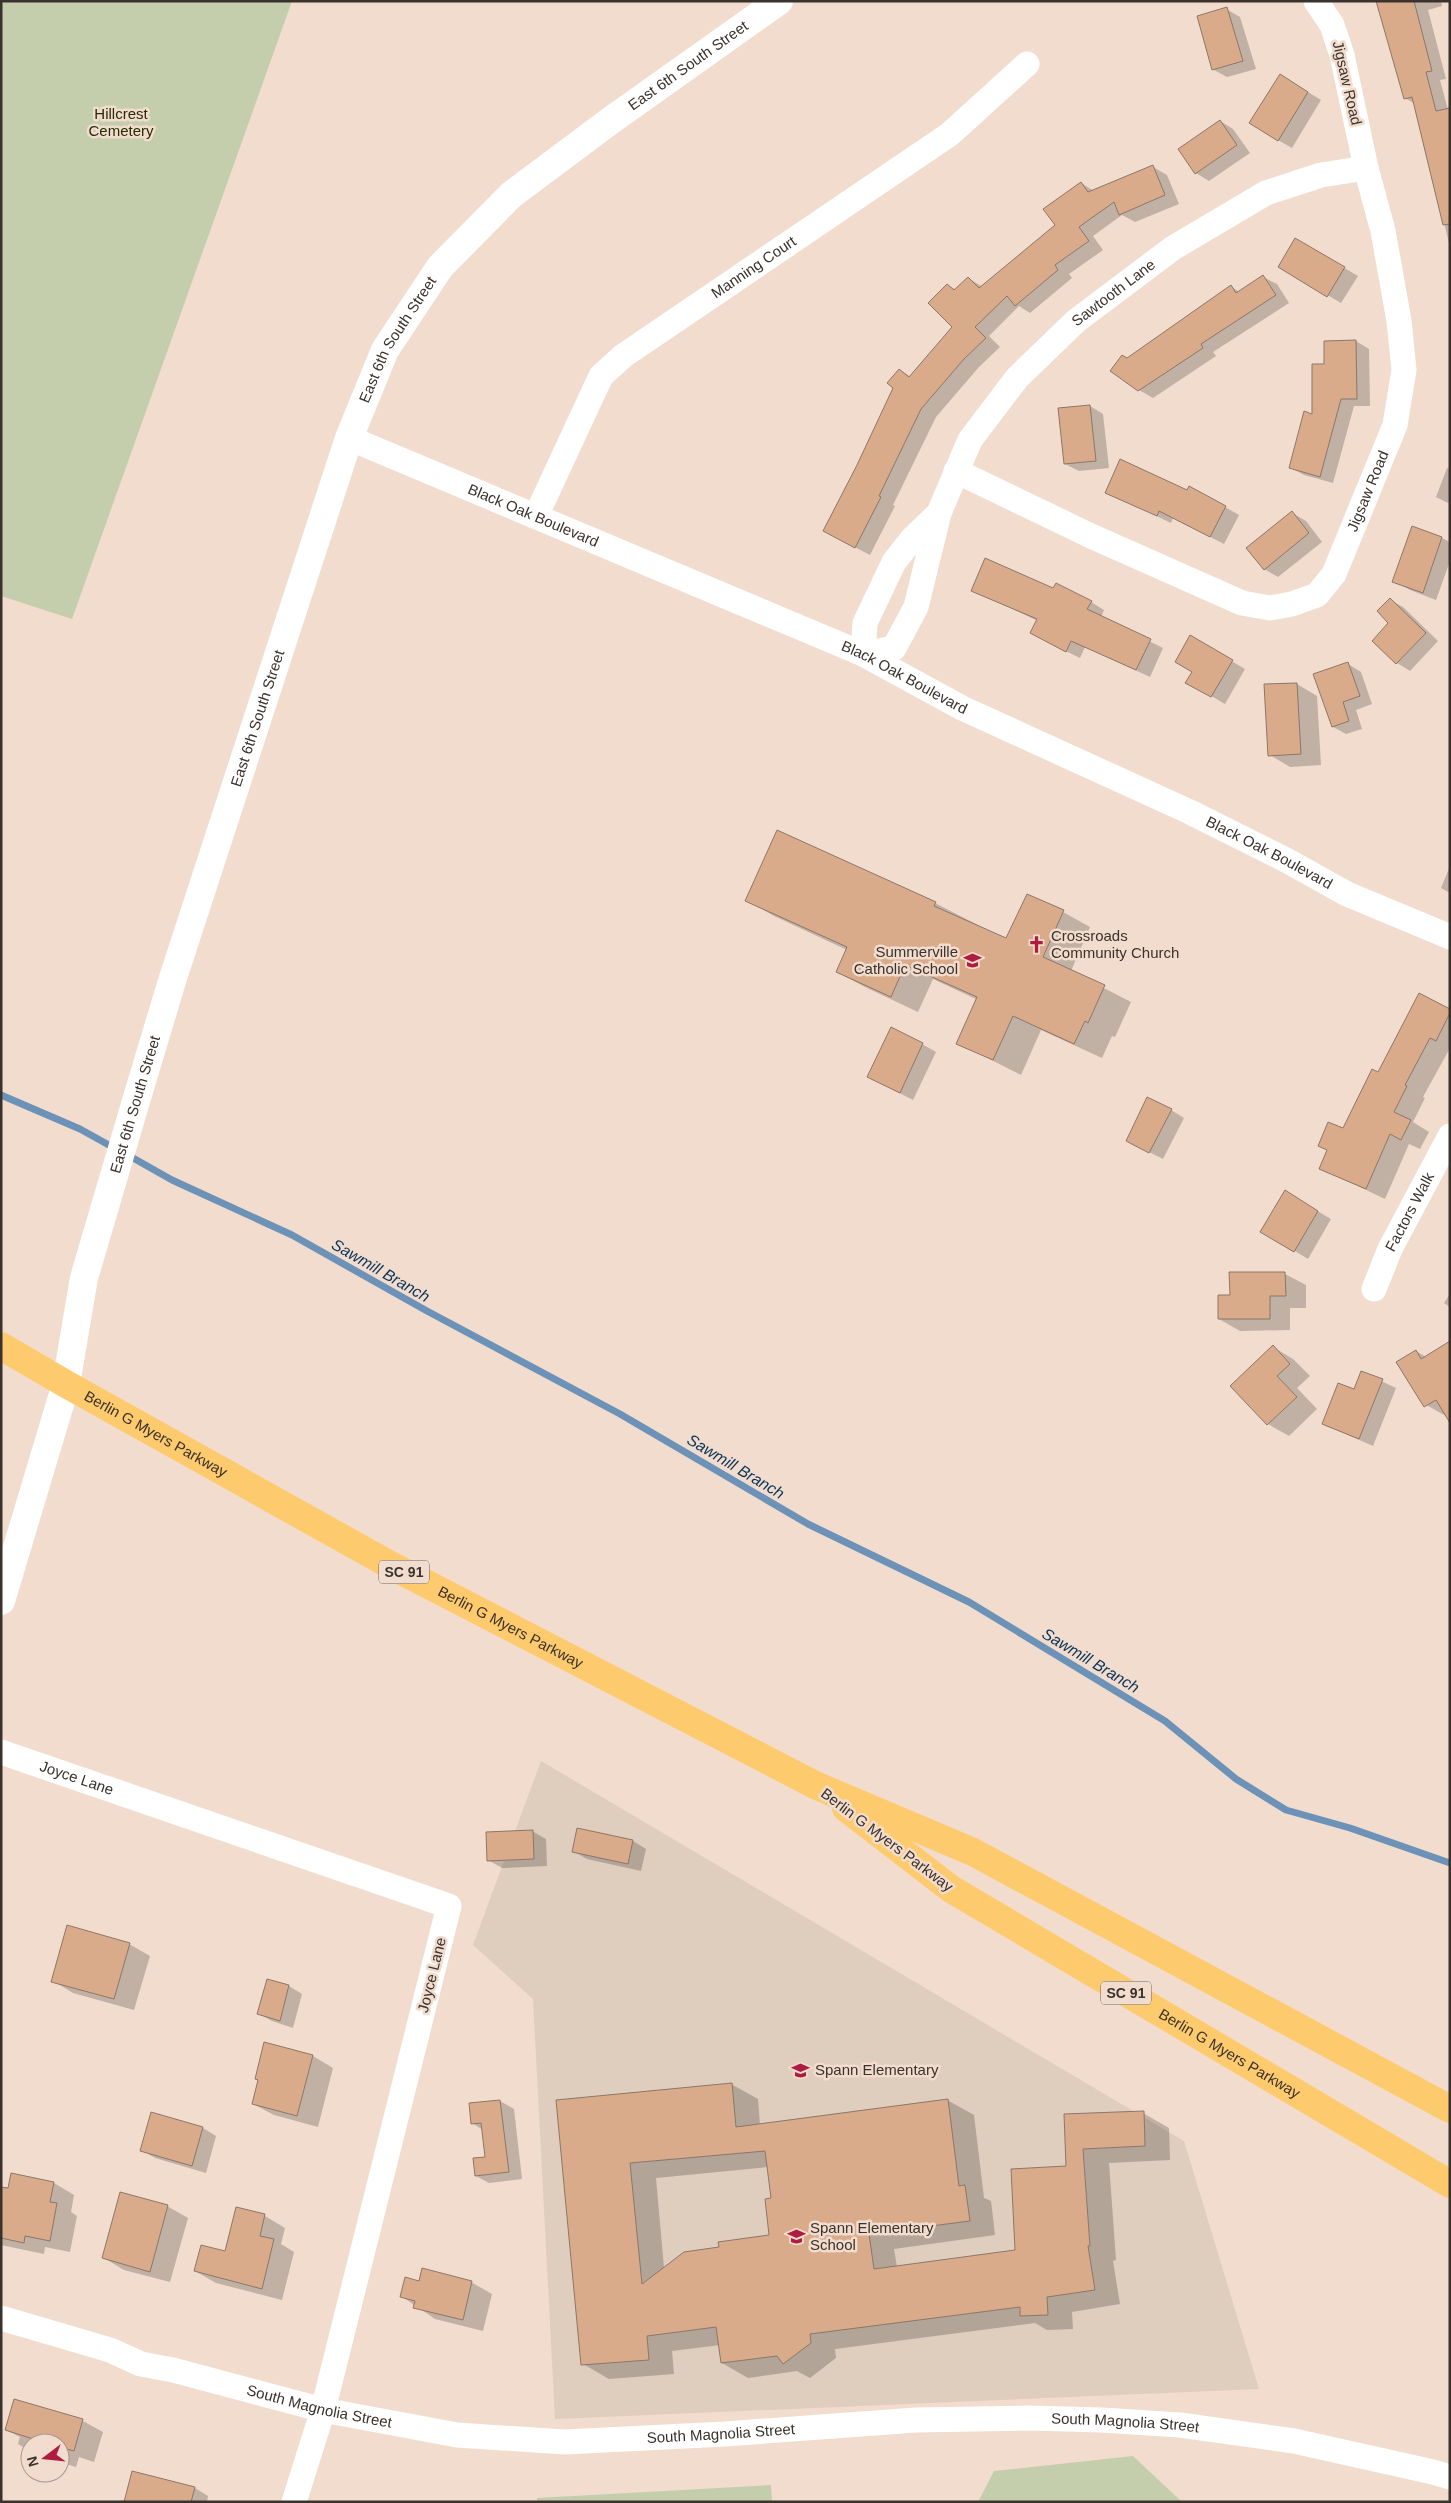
<svg xmlns="http://www.w3.org/2000/svg" width="1451" height="2503" viewBox="0 0 1451 2503" font-family="Arial,sans-serif">
	<rect width="100%" height="100%" fill="#f2dccd"/>
	<!-- education -->
	<path fill="#dfcdbd" d="M 541,1761 L 1184,2141 L 1259,2389 L 555,2419 L 533,1999 L 473,1945 Z"/>
	<!-- green -->
	<path fill="#c4cead" d="M 1,1 L 292,1 L 72,619 L 1,596 Z
		M 1133,2456 L 1182,2502 L 978,2502 L 994,2471 Z
		M 771,2485 L 772,2502 L 537,2502 L 537,2498 Z"/>
	<!-- shadow -->
	<path fill="#0003" fill-rule="evenodd" d="M 1378,1 L 1441,1 L 1442,6 L 1428,10 L 1446,79 L 1440,80 L 1448,110 L 1450,109 L 1450,247 L 1415,104 L 1405,98 Z
		M 1226,9 L 1240,17 L 1256,69 L 1227,77 L 1214,70 L 1198,17 Z
		M 1293,83 L 1321,100 L 1292,148 L 1278,140 Z
		M 1220,121 L 1233,129 L 1250,153 L 1209,181 L 1196,173 L 1179,150 Z
		M 1153,167 L 1167,175 L 1179,204 L 1135,222 L 1122,215 L 1093,236 L 1103,250 L 1069,274 L 1072,278 L 1030,313 L 1019,306 L 989,336 L 1000,347 L 979,367 L 936,417 L 893,505 L 895,506 L 870,555 L 839,539 L 858,465 L 894,387 L 900,370 L 911,377 L 954,327 L 948,285 L 956,290 L 968,278 L 983,287 L 1057,225 L 1081,183 L 1094,191 Z
		M 1295,239 L 1358,276 L 1341,303 L 1280,267 Z
		M 1263,277 L 1277,284 L 1289,303 L 1213,352 L 1216,356 L 1153,398 L 1139,390 L 1127,359 L 1231,287 L 1240,292 Z
		M 1356,341 L 1369,349 L 1370,406 L 1354,406 L 1333,483 L 1304,475 L 1291,468 L 1313,415 L 1325,365 Z
		M 1090,406 L 1103,414 L 1109,468 L 1079,471 L 1065,464 Z
		M 1447,468 L 1450,469 L 1450,504 L 1436,497 Z
		M 1107,492 L 1225,507 L 1239,515 L 1224,544 L 1173,518 L 1171,523 Z
		M 1292,513 L 1306,521 L 1322,542 L 1278,577 L 1264,569 Z
		M 1442,538 L 1450,542 L 1450,561 L 1436,600 L 1410,590 L 1396,582 Z
		M 973,590 L 1054,590 L 1091,602 L 1104,610 L 1101,617 L 1163,648 L 1150,677 L 1085,647 L 1080,658 L 1045,641 L 1038,621 Z
		M 1390,600 L 1403,607 L 1438,641 L 1410,671 L 1397,663 L 1373,641 L 1390,623 Z
		M 1191,637 L 1245,669 L 1225,704 L 1187,682 L 1193,672 Z
		M 1348,664 L 1361,672 L 1372,704 L 1356,710 L 1362,729 L 1346,734 L 1333,727 Z
		M 1297,684 L 1317,696 L 1321,765 L 1290,767 L 1270,755 Z
		M 777,831 L 935,903 L 1007,940 L 1063,912 L 1090,927 L 1071,971 L 1131,1002 L 1115,1037 L 1112,1036 L 1102,1058 L 1041,1030 L 1021,1075 L 958,1043 L 978,1000 L 933,979 L 918,1012 L 865,987 L 837,972 L 847,950 L 774,916 L 746,900 Z
		M 1450,866 L 1450,893 L 1441,888 Z
		M 1450,1010 L 1450,1048 L 1423,1097 L 1425,1098 L 1413,1122 L 1429,1132 L 1420,1149 L 1409,1144 L 1385,1199 L 1320,1168 L 1379,1074 Z
		M 922,1044 L 936,1052 L 913,1100 L 882,1084 Z
		M 1171,1110 L 1184,1118 L 1163,1159 L 1141,1148 Z
		M 1285,1192 L 1331,1219 L 1308,1259 L 1262,1231 Z
		M 1285,1274 L 1306,1285 L 1306,1308 L 1290,1308 L 1290,1330 L 1240,1331 L 1219,1319 L 1231,1296 Z
		M 1450,1294 L 1450,1307 L 1444,1303 Z
		M 1273,1347 L 1293,1359 L 1310,1376 L 1297,1388 L 1317,1409 L 1289,1436 L 1268,1424 Z
		M 1416,1351 L 1426,1357 L 1450,1415 L 1444,1415 L 1423,1403 Z
		M 1362,1372 L 1396,1388 L 1373,1446 L 1323,1424 L 1355,1391 Z
		M 578,1829 L 633,1841 L 646,1849 L 641,1871 L 587,1859 L 573,1851 Z
		M 532,1831 L 546,1839 L 547,1866 L 502,1868 L 488,1860 Z
		M 129,1944 L 150,1956 L 134,2010 L 73,1993 L 53,1981 Z
		M 268,1980 L 289,1986 L 302,1994 L 293,2028 L 272,2021 L 259,2014 Z
		M 265,2043 L 313,2056 L 333,2068 L 318,2127 L 274,2115 L 253,2104 Z
		M 731,2084 L 758,2099 L 760,2125 L 947,2100 L 974,2115 L 984,2198 L 991,2201 L 995,2235 L 894,2249 L 897,2267 L 1016,2251 L 1068,2167 L 1066,2116 L 1143,2113 L 1169,2128 L 1170,2160 L 1109,2163 L 1116,2260 L 1113,2261 L 1120,2304 L 1072,2312 L 1073,2329 L 1047,2330 L 1035,2323 L 835,2349 L 836,2358 L 810,2378 L 797,2371 L 748,2378 L 722,2363 L 720,2345 L 672,2351 L 674,2374 L 609,2379 L 583,2364 L 557,2101 ZM 768,2167 L 773,2199 L 771,2236 L 720,2249 L 664,2268 L 656,2178 Z
		M 500,2101 L 514,2109 L 522,2179 L 489,2183 L 476,2176 L 486,2158 L 483,2130 L 472,2123 Z
		M 152,2113 L 203,2128 L 216,2136 L 206,2173 L 155,2158 L 141,2150 Z
		M 54,2183 L 74,2195 L 71,2212 L 77,2216 L 70,2252 L 45,2247 L 44,2254 L 1,2245 L 1,2188 L 9,2190 Z
		M 167,2206 L 188,2218 L 170,2282 L 124,2270 L 104,2258 Z
		M 237,2208 L 265,2216 L 285,2228 L 281,2244 L 294,2252 L 282,2300 L 216,2283 L 195,2271 L 226,2253 Z
		M 420,2282 L 471,2282 L 492,2294 L 483,2331 L 435,2319 L 401,2296 Z
		M 15,2400 L 83,2421 L 103,2432 L 94,2462 L 79,2457 L 76,2467 L 60,2462 L 60,2443 L 30,2443 L 30,2451 L 18,2444 L 20,2437 L 6,2430 Z
		M 195,2488 L 208,2496 L 207,2502 L 125,2502 Z"/>
	<g fill="none" stroke-linecap="round" stroke-linejoin="round">
		<!-- stream -->
		<path stroke="#6d92b8" stroke-width="7" d="M 1,1095 L 80,1129 L 116,1149
			M 126,1154 L 172,1180 L 292,1235 L 427,1311 L 620,1414 L 808,1524 L 969,1602 L 1165,1721 L 1236,1779 L 1286,1810 L 1350,1828 L 1450,1863"/>
	</g>
	<!-- building -->
	<path fill="#daab8a" stroke="#8b776a" fill-rule="evenodd" d="M 1376,1 L 1414,1 L 1432,71 L 1426,72 L 1436,111 L 1450,108 L 1450,224 L 1443,225 L 1412,97 L 1404,99 Z
		M 1227,7 L 1243,61 L 1212,70 L 1197,16 Z
		M 1280,74 L 1308,92 L 1278,141 L 1249,123 Z
		M 1220,120 L 1237,145 L 1195,174 L 1178,149 Z
		M 1153,165 L 1165,195 L 1119,215 L 1114,202 L 1079,227 L 1089,241 L 1055,265 L 1058,270 L 1015,306 L 1007,296 L 975,327 L 986,338 L 964,359 L 921,409 L 879,496 L 881,497 L 855,548 L 823,531 L 857,465 L 893,388 L 887,383 L 899,369 L 909,377 L 952,327 L 928,303 L 947,284 L 954,290 L 968,277 L 979,288 L 1055,225 L 1043,209 L 1081,182 L 1088,192 Z
		M 1295,238 L 1345,267 L 1327,297 L 1278,267 Z
		M 1263,275 L 1276,295 L 1201,344 L 1203,348 L 1138,391 L 1110,371 L 1122,355 L 1127,358 L 1231,285 L 1236,293 Z
		M 1356,340 L 1357,399 L 1341,399 L 1320,477 L 1289,468 L 1304,411 L 1312,414 L 1312,364 L 1324,364 L 1324,341 Z
		M 1090,405 L 1096,461 L 1064,464 L 1058,408 Z
		M 1120,459 L 1187,490 L 1189,486 L 1226,506 L 1210,537 L 1159,511 L 1157,516 L 1105,493 Z
		M 1292,511 L 1309,533 L 1264,570 L 1246,548 Z
		M 1412,526 L 1442,537 L 1423,593 L 1392,582 Z
		M 985,558 L 1053,588 L 1056,583 L 1092,601 L 1087,609 L 1151,639 L 1136,670 L 1071,641 L 1066,652 L 1030,633 L 1037,619 L 971,591 Z
		M 1390,598 L 1426,633 L 1396,664 L 1372,641 L 1388,623 L 1377,611 Z
		M 1190,635 L 1233,660 L 1211,697 L 1185,683 L 1192,672 L 1175,662 Z
		M 1348,662 L 1360,696 L 1343,702 L 1349,721 L 1332,727 L 1313,674 Z
		M 1297,683 L 1301,754 L 1268,756 L 1264,684 Z
		M 777,830 L 936,902 L 934,906 L 1006,938 L 1027,894 L 1064,910 L 1043,957 L 1105,985 L 1088,1023 L 1085,1021 L 1074,1044 L 1013,1016 L 993,1060 L 956,1044 L 977,997 L 905,965 L 891,997 L 836,972 L 847,947 L 745,901 Z
		M 1419,993 L 1450,1009 L 1450,1013 L 1436,1041 L 1430,1038 L 1405,1085 L 1407,1086 L 1394,1112 L 1411,1120 L 1401,1140 L 1390,1134 L 1366,1189 L 1319,1169 L 1327,1150 L 1318,1146 L 1328,1122 L 1343,1128 L 1372,1069 L 1378,1072 Z
		M 891,1027 L 923,1043 L 900,1093 L 867,1077 Z
		M 1147,1097 L 1172,1109 L 1149,1153 L 1126,1141 Z
		M 1285,1190 L 1318,1211 L 1294,1252 L 1260,1232 Z
		M 1229,1272 L 1285,1272 L 1286,1296 L 1270,1296 L 1270,1319 L 1218,1319 L 1218,1295 L 1230,1295 Z
		M 1450,1341 L 1450,1423 L 1436,1400 L 1424,1407 L 1396,1362 L 1416,1350 L 1421,1359 Z
		M 1273,1345 L 1290,1364 L 1277,1376 L 1297,1397 L 1267,1425 L 1230,1386 Z
		M 1361,1371 L 1383,1379 L 1359,1439 L 1322,1424 L 1338,1383 L 1354,1389 Z
		M 577,1828 L 633,1840 L 628,1864 L 572,1852 Z
		M 533,1830 L 534,1859 L 487,1861 L 486,1832 Z
		M 67,1925 L 130,1943 L 114,1999 L 51,1982 Z
		M 267,1979 L 289,1985 L 280,2021 L 257,2014 Z
		M 264,2042 L 313,2055 L 297,2116 L 252,2104 L 258,2080 L 255,2079 Z
		M 732,2083 L 736,2127 L 948,2099 L 959,2186 L 965,2185 L 970,2221 L 869,2234 L 874,2269 L 1015,2250 L 1011,2169 L 1066,2166 L 1064,2114 L 1144,2111 L 1145,2146 L 1083,2149 L 1090,2246 L 1088,2246 L 1095,2290 L 1047,2297 L 1048,2315 L 1020,2316 L 1020,2307 L 810,2334 L 811,2343 L 783,2364 L 777,2356 L 721,2363 L 716,2327 L 647,2336 L 649,2360 L 581,2365 L 556,2100 ZM 765,2151 L 771,2198 L 765,2199 L 769,2235 L 718,2242 L 719,2247 L 684,2252 L 642,2284 L 630,2163 Z
		M 500,2100 L 509,2172 L 475,2176 L 473,2158 L 485,2157 L 481,2123 L 471,2124 L 469,2103 Z
		M 151,2112 L 203,2127 L 192,2166 L 140,2151 Z
		M 11,2173 L 54,2182 L 50,2202 L 57,2203 L 50,2241 L 25,2236 L 24,2243 L 1,2238 L 1,2187 L 8,2188 Z
		M 120,2192 L 168,2205 L 150,2272 L 102,2258 Z
		M 236,2207 L 265,2214 L 260,2236 L 274,2239 L 262,2289 L 194,2271 L 201,2245 L 225,2251 Z
		M 422,2268 L 472,2281 L 463,2320 L 413,2308 L 415,2301 L 400,2297 L 405,2277 L 419,2281 Z
		M 14,2399 L 83,2419 L 74,2451 L 60,2447 L 60,2443 L 46,2443 L 5,2430 Z
		M 132,2471 L 195,2487 L 191,2502 L 124,2502 Z"/>
	<g fill="none" stroke-linecap="round" stroke-linejoin="round">
		<!-- street -->
		<g stroke="#fff" stroke-width="25">
			<path id="s1" d="M 349,438 L 863,654 L 962,708 L 1190,812 L 1286,860 L 1347,894 L 1450,937"/>
			<path id="s2" d="M 956,471 L 1091,536 L 1242,603 L 1270,608 L 1292,604 L 1317,595 L 1334,574 L 1395,425 L 1404,370 L 1399,321 L 1383,231 L 1366,168 L 1342,55 L 1332,25 L 1316,1"/>
			<path id="s3" d="M 939,513 L 970,440 L 1017,378 L 1076,321 L 1173,248 L 1266,193 L 1321,175 L 1366,168"/>
			<path d="M 939,513 L 916,607 L 894,648 L 863,654 L 865,623 L 894,562 L 912,539 Z"/>
			<path id="s4" d="M 536,516 L 601,376 L 623,356 L 950,134 L 1027,64"/>
			<path id="s5" d="M 1374,1289 L 1390,1249 L 1450,1136"/>
			<path id="s6" d="M 1,1752 L 449,1906 L 323,2410 L 294,2502"/>
			<path id="s7" d="M 1,2318 L 110,2350 L 141,2364 L 173,2370 L 323,2410 L 457,2435 L 565,2442 L 725,2434 L 916,2420 L 1029,2418 L 1102,2420 L 1180,2425 L 1294,2441 L 1433,2472 L 1450,2477"/>
		</g>
		<!-- secondary -->
		<path stroke="#fff" stroke-width="28" id="s8" d="M 1,1601 L 66,1384 L 84,1278 L 136,1101 L 172,981 L 349,438 L 385,350 L 440,267 L 511,195 L 610,121 L 779,1"/>
		<!-- primary -->
		<g stroke="#feca6e" stroke-width="28">
			<path id="s9" d="M 1,1346 L 66,1384 L 392,1566 L 815,1785 L 973,1852 L 1450,2109"/>
			<path id="s10" d="M 846,1808 L 951,1889 L 1450,2184"/>
		</g>
	</g>
	<!-- icons -->
	<defs>
		<symbol id="church-bare" viewBox="-9 -9 18 18"><path d="M-1.2-6h2.4v3.5h3.3v2.4h-3.3V6h-2.4V-.1h-3.3v-2.4h3.3Z" fill="#af1c41" stroke="#f2dccd" stroke-width="2.5" paint-order="stroke"/></symbol>
		<symbol id="school-bare" viewBox="-9 -9 18 18"><path d="M0-5L7-2L0 1L-7-2ZM-4 1L0 2.5L4 1V4Q0 6-4 4Z" fill="#af1c41" stroke="#f2dccd" stroke-width="2.5" paint-order="stroke"/></symbol>
	</defs>
	<g fill-rule="evenodd">
		<use href="#church-bare" x="1024" y="932" width="25" height="25"/>
		<use href="#school-bare" x="960" y="948" width="25" height="25"/>
		<use href="#school-bare" x="788" y="2058" width="25" height="25"/>
		<use href="#school-bare" x="784" y="2224" width="25" height="25"/>
	</g>
	<g text-anchor="middle" stroke-width="5" stroke-linejoin="round" paint-order="stroke">
		<!-- shield labels -->
		<g fill="#f2dccd" stroke="#71655c" stroke-width="1">
			<rect x="379" y="1560.5" width="50" height="23" rx="4"/>
			<rect x="1101" y="1981.5" width="50" height="23" rx="4"/>
		</g>
		<g font-size="14" font-weight="bold" fill="#3a322c">
			<text x="404" y="1577">SC 91</text>
			<text x="1126" y="1998">SC 91</text>
		</g>
		<!-- street labels -->
		<g font-size="15" fill="#3a322c" stroke="#f2dccd">
			<text dy="5" stroke="none"><textPath href="#s8" startOffset="1730">East 6th South Street</textPath></text>
			<text transform="translate(1347 83) rotate(77)" y="5">Jigsaw Road</text>
			<text dy="5" stroke="none"><textPath href="#s4" startOffset="342">Manning Court</textPath></text>
			<text dy="5" stroke="none"><textPath href="#s3" startOffset="286">Sawtooth Lane</textPath></text>
			<text dy="5" stroke="none"><textPath href="#s8" startOffset="1325">East 6th South Street</textPath></text>
			<text dy="5" stroke="none"><textPath href="#s2" startOffset="509">Jigsaw Road</textPath></text>
			<text dy="5" stroke="none"><textPath href="#s1" startOffset="200">Black Oak Boulevard</textPath></text>
			<text dy="5" stroke="none"><textPath href="#s1" startOffset="605">Black Oak Boulevard</textPath></text>
			<text dy="5" stroke="none"><textPath href="#s8" startOffset="920">East 6th South Street</textPath></text>
			<text dy="5" stroke="none"><textPath href="#s1" startOffset="1010">Black Oak Boulevard</textPath></text>
			<text dy="5" stroke="none"><textPath href="#s8" startOffset="515">East 6th South Street</textPath></text>
			<text dy="5" stroke="none"><textPath href="#s5" startOffset="85">Factors Walk</textPath></text>
			<text dy="5" stroke="none"><textPath href="#s9" startOffset="178">Berlin G Myers Parkway</textPath></text>
			<text dy="5" stroke="none"><textPath href="#s9" startOffset="582">Berlin G Myers Parkway</textPath></text>
			<text dy="5" stroke="none"><textPath href="#s6" startOffset="80">Joyce Lane</textPath></text>
			<text transform="translate(887 1840) rotate(37)" y="5">Berlin G Myers Parkway</text>
			<text transform="translate(432 1975) rotate(-76)" y="5">Joyce Lane</text>
			<text dy="5" stroke="none"><textPath href="#s10" startOffset="456">Berlin G Myers Parkway</textPath></text>
			<text dy="5" stroke="none"><textPath href="#s7" startOffset="331">South Magnolia Street</textPath></text>
			<text dy="5" stroke="none"><textPath href="#s7" startOffset="1141">South Magnolia Street</textPath></text>
			<text dy="5" stroke="none"><textPath href="#s7" startOffset="736">South Magnolia Street</textPath></text>
		</g>
		<!-- park labels -->
		<g font-size="15" fill="#252d06" stroke="#f2dccd">
			<text x="121" y="119">Hillcrest<tspan x="121" dy="17">Cemetery</tspan></text>
		</g>
		<!-- poi labels -->
		<g font-size="15" fill="#3a322c" stroke="#f2dccd" text-anchor="start">
			<text x="1051" y="941">Crossroads<tspan x="1051" dy="17">Community Church</tspan></text>
			<text x="958" y="957" text-anchor="end">Summerville<tspan x="958" dy="17">Catholic School</tspan></text>
			<text x="815" y="2075">Spann Elementary</text>
			<text x="810" y="2233">Spann Elementary<tspan x="810" dy="17">School</tspan></text>
		</g>
		<!-- water labels -->
		<g font-size="16" font-style="italic" fill="#083359" stroke="#f2dccd">
			<text transform="translate(381 1270) rotate(30)" y="6">Sawmill Branch</text>
			<text transform="translate(736 1466) rotate(31)" y="6">Sawmill Branch</text>
			<text transform="translate(1091 1660) rotate(31)" y="6">Sawmill Branch</text>
		</g>
	</g>
	<!-- border -->
	<rect width="1451" height="2503" fill="none" stroke="#3a322c" stroke-width="5"/>
	<!-- north arrow -->
	<g transform="translate(45 2458) rotate(254)"><circle r="24" fill="#f2dccd" stroke="#a8988d"/>
	<path d="M0-4L9 19L0 12L-9 19Z" fill="#af1c41"/>
	<text y="-8" font-size="14" font-weight="bold" text-anchor="middle" fill="#3a322c">N</text>
	</g>
</svg>
